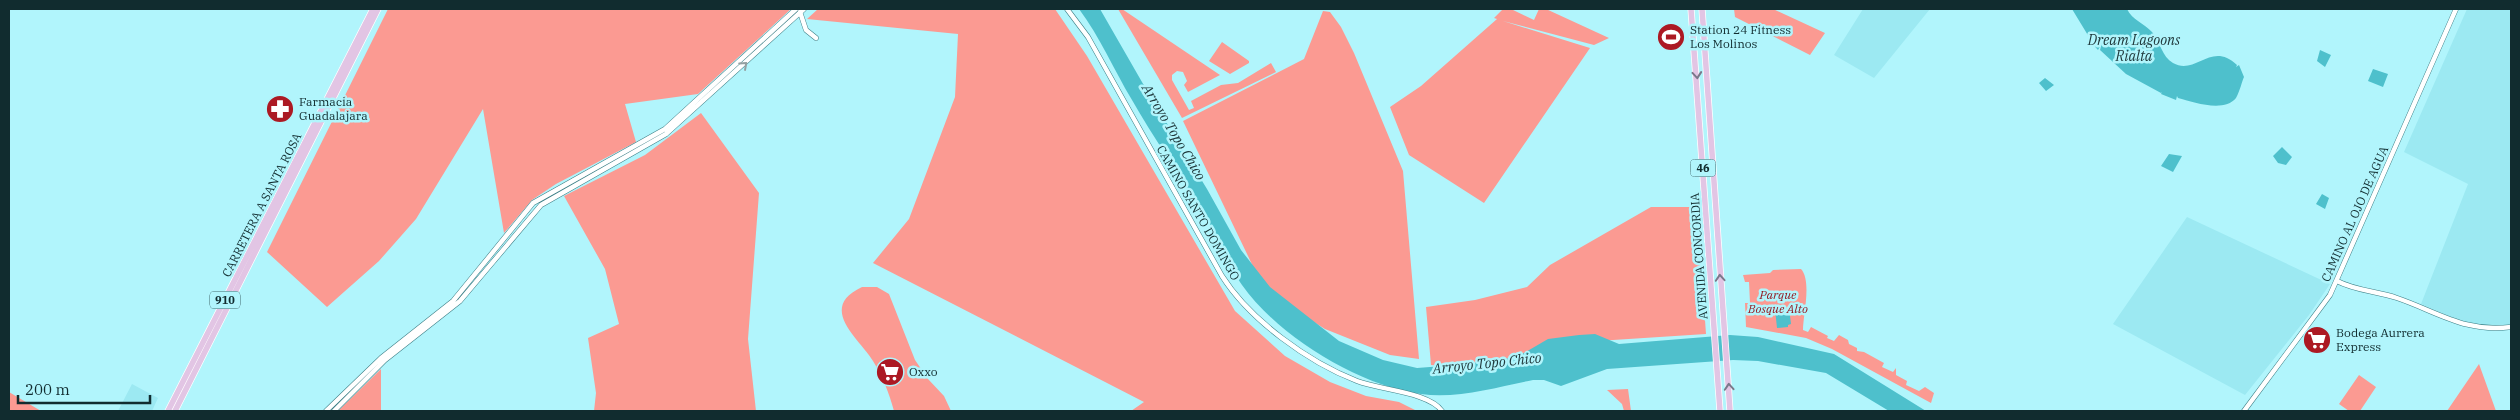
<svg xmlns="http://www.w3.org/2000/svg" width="2520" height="420" viewBox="0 0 2520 420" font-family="'IBM Plex Serif',serif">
	<rect width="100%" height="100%" fill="#b1f5fc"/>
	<!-- built -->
	<path fill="#9ce9f2" d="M 1863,9 L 1930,9 L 1874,78 L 1834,55 Z
		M 2467,9 L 2511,9 L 2511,324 L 2479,329 L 2421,304 L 2468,184 L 2404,152 Z
		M 2187,217 L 2330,284 L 2309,315 L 2245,395 L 2113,324 Z
		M 132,384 L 158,398 L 152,411 L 118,411 Z"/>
	<!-- green -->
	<path fill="#fb9a92" d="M 388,9 L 791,9 L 698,94 L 625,104 L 636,142 L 556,184 L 532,200 L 504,233 L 483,109 L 416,219 L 379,261 L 327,307 L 267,252 Z
		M 818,9 L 1055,9 L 1087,56 L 1235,311 L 1285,356 L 1330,382 L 1366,396 L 1399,402 L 1417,411 L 1131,411 L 1144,402 L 873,263 L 909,219 L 955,97 L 958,34 L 807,19 Z
		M 1118,9 L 1122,9 L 1220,75 L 1188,92 L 1184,85 L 1187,81 L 1183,72 L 1177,71 L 1172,75 L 1172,80 L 1189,110 L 1194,108 L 1191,101 L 1221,85 L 1238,83 L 1271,63 L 1276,72 L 1182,118 Z
		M 1503,9 L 1511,9 L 1534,20 L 1539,9 L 1546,9 L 1609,38 L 1594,45 L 1503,21 L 1590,48 L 1484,203 L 1409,155 L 1390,107 L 1421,86 L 1497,19 L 1494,18 Z
		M 1734,9 L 1773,9 L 1825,33 L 1810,55 L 1735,17 Z
		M 1323,11 L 1330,12 L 1341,27 L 1354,53 L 1403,171 L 1419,359 L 1390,355 L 1325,329 L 1285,304 L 1261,283 L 1183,121 L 1304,59 Z
		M 1222,42 L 1249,61 L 1249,63 L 1230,74 L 1209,61 Z
		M 701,113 L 759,193 L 748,339 L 756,411 L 594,411 L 596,393 L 588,338 L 619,324 L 605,269 L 564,196 L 645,155 Z
		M 1651,207 L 1697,207 L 1706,334 L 1582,342 L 1571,353 L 1465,368 L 1431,365 L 1426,307 L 1475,300 L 1527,287 L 1550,265 Z
		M 1801,269 C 1812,281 1803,315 1803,330 L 1808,332 L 1811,327 L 1828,336 L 1827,338 L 1834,341 L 1839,335 L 1848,340 L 1849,344 L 1857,348 L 1857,351 L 1864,352 L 1884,363 L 1882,367 L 1893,372 L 1896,368 L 1896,375 L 1907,381 L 1906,385 L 1919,391 L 1925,387 L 1934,393 L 1931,403 L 1832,349 L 1806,338 L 1746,327 L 1745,303 L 1750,303 L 1749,282 L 1745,282 L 1743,275 L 1770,273 L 1773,270 Z
		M 862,287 L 877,287 L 889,294 L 915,360 L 928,379 L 944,396 L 951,411 L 894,411 C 889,393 883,377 873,361 C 859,338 817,308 862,287 Z
		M 2479,364 L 2496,411 L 2447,411 Z
		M 381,369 L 381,411 L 338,411 Z
		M 2359,375 L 2376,387 L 2360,411 L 2349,411 L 2339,404 Z
		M 1628,389 L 1631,411 L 1624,411 L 1622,404 L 1607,390 Z
		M 9,392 L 41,411 L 9,411 Z"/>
	<!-- water -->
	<path fill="#4ec0cc" d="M 1079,9 L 1100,9 L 1146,89 L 1207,189 L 1241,250 L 1270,287 L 1339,341 L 1383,360 L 1417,368 L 1456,365 L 1517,357 L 1548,339 L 1579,335 L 1595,334 L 1619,344 L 1730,335 L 1758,337 L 1834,354 L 1926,411 L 1889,411 L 1826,373 L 1758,361 L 1733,360 L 1607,369 L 1561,386 L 1544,380 L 1533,380 C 1497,387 1458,399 1421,394 C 1359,386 1278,336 1242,285 C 1225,261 1215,233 1200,208 C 1178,172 1153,137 1132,100 C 1114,70 1100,37 1079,9 Z
		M 2072,9 L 2127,9 C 2132,20 2144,23 2152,32 C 2160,41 2162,57 2173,63 C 2196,76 2211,40 2237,65 L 2236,67 L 2239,65 L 2244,77 C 2242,81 2240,91 2236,98 C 2224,113 2193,102 2178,98 L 2177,96 L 2176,100 L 2161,94 L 2162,92 L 2161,93 L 2126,74 L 2100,50 L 2102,43 L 2098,50 L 2088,39 L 2091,37 L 2089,37 Z
		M 2320,50 L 2331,55 L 2325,67 L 2317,61 Z
		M 2373,69 L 2388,74 L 2383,87 L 2368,81 Z
		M 2045,78 L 2054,85 L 2046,91 L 2039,83 Z
		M 2282,147 L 2292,157 L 2286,165 L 2278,163 L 2273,156 Z
		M 2169,154 L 2182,156 L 2173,172 L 2161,166 Z
		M 2322,194 L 2329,198 L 2325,209 L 2316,204 Z
		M 1789,308 L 1791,324 L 1788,325 L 1788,327 L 1777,328 L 1775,309 Z"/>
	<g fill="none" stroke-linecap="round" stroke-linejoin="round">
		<defs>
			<path id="tertiary" d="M 1067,9 L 1088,37 L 1222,276 C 1250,320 1308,362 1357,381 C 1380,390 1429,392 1442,411
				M 800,12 L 806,30 L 816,38
				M 2337,281 C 2356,291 2377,291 2397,298 C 2438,312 2465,333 2511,327
				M 326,411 L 381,358 L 453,301 L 533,203 L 665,129 L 796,9
				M 334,411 L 385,360 L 460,301 L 541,205 L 666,134 L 804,9
				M 2244,411 L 2330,295 L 2456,9"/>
			<path id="primary" d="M 1691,9 L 1720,411
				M 1702,9 L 1730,411
				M 168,411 L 373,9
				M 175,411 L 378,9"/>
		</defs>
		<!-- tertiary casing -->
		<use href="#tertiary" stroke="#3d7f86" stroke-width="5.5"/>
		<!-- primary casing -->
		<use href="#primary" stroke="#fff" stroke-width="7"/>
		<!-- tertiary -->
		<use href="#tertiary" stroke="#fff" stroke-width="4.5"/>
		<!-- primary -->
		<use href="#primary" stroke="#e2c5e4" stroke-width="5.5"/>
	</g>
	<!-- one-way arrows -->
	<defs><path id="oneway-chevron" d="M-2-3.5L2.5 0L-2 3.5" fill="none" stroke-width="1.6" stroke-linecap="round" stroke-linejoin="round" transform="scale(1.25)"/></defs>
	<use stroke="#94a0a1" href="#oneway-chevron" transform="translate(744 65) rotate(-42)"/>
	<g stroke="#7a788a">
		<use href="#oneway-chevron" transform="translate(1697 75) rotate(85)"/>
		<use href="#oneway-chevron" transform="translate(1720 278) rotate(-94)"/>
		<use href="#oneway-chevron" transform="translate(1729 387) rotate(-94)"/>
	</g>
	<!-- icons -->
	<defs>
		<symbol id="stadium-disc" viewBox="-11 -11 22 22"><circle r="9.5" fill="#ac1923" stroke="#b1f5fc"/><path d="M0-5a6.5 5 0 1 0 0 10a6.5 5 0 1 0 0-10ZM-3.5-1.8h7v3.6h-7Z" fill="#fff"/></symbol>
		<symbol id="pharmacy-disc" viewBox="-11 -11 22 22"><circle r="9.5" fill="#ac1923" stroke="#b1f5fc"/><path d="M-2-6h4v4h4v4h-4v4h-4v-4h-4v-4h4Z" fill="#fff"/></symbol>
		<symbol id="supermarket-disc" viewBox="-11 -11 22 22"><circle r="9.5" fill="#ac1923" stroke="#b1f5fc"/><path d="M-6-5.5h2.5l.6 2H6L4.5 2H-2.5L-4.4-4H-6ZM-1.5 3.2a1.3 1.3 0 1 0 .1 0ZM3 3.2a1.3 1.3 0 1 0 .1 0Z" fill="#fff"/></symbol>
	</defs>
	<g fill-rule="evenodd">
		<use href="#stadium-disc" x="1655" y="21" width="32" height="32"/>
		<use href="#pharmacy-disc" x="264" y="93" width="32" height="32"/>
		<use href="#supermarket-disc" x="2301" y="324" width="32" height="32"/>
		<use href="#supermarket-disc" x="874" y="356" width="32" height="32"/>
	</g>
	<g text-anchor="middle" stroke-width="5" stroke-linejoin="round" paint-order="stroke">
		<!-- shield labels -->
		<g fill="#b1f5fc" stroke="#41686c" stroke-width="1">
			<rect x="1690.5" y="159.5" width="25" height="17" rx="4"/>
			<rect x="210" y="291.5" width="30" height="17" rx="4"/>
		</g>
		<g font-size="11" font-weight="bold" fill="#112c2f">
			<text x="1703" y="172">46</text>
			<text x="225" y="304">910</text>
		</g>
		<!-- poi labels -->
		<g font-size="12" fill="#112c2f" stroke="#b1f5fc" text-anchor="start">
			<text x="1690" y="34">Station 24 Fitness<tspan x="1690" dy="14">Los Molinos</tspan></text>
			<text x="299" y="106">Farmacia<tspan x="299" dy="14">Guadalajara</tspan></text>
			<text x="2336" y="337">Bodega Aurrera<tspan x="2336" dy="14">Express</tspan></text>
			<text x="909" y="376">Oxxo</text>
		</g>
		<!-- street labels -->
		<g font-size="12" fill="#112c2f" stroke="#b1f5fc">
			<text transform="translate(262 205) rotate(-63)" y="4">CARRETERA A SANTA ROSA</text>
			<text transform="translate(1198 213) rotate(60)" y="4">CAMINO SANTO DOMINGO</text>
			<text transform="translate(2355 214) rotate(-66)" y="4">CAMINO AL OJO DE AGUA</text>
			<text transform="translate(1699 256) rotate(-94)" y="4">AVENIDA CONCORDIA</text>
		</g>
		<!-- park labels -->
		<g font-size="12" font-style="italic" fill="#93151d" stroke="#b1f5fc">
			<text x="1778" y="299">Parque<tspan x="1778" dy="14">Bosque Alto</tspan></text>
		</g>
		<!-- water labels -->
		<g font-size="14" font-style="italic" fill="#20393c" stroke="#b1f5fc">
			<text x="2134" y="45">Dream Lagoons<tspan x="2134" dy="16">Rialta</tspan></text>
			<text transform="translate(1174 132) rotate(59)" y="5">Arroyo Topo Chico</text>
			<text transform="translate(1487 363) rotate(-6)" y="5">Arroyo Topo Chico</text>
		</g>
	</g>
	<!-- border -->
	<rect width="2520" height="420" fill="none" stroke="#112c2f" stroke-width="20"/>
	<!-- scale -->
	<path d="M18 395v8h132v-8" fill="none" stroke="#112c2f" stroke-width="2.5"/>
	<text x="25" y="395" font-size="15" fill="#112c2f" stroke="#b1f5fc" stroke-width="4" paint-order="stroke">200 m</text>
</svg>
